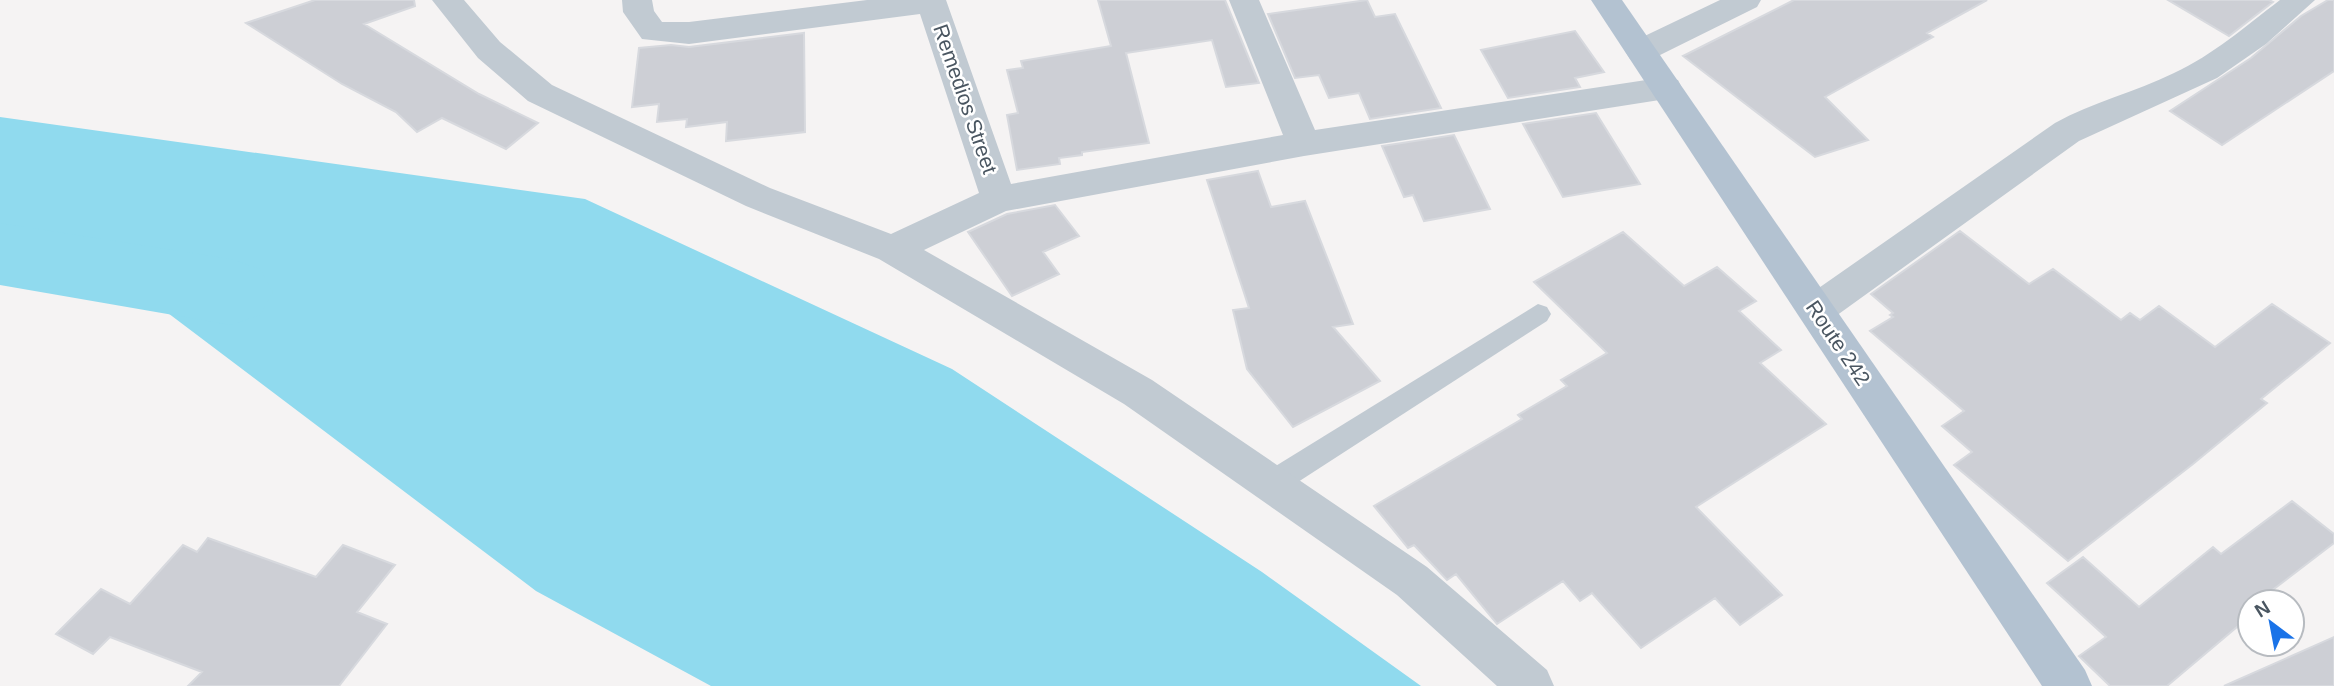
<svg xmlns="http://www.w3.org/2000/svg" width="2334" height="686" viewBox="0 0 2334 686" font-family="Helvetica,sans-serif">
	<rect width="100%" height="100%" fill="#f5f3f3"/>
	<!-- water -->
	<path fill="#90daee" d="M 0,117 L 585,199 L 952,369 L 1262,572 L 1421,686 L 711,686 L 536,591 L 99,261 L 0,257 Z"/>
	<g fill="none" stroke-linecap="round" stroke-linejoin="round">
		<!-- river -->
		<path fill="#90daee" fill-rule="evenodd" d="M 0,223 L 231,259 L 260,269 L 273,292 L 260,315 L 231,325 L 0,285 Z"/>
	</g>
	<!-- building -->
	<path fill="#cdcfd5" stroke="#d7d9de" stroke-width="2" d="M 315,0 L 414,0 L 415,6 L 364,24 L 479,94 L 538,123 L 506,149 L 442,118 L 417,132 L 396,112 L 342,84 L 246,23 Z
		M 1098,0 L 1225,0 L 1259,83 L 1226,87 L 1212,40 L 1126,53 L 1149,143 L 1082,152 L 1082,155 L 1059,158 L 1060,164 L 1017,170 L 1007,115 L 1018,113 L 1007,70 L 1023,68 L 1021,61 L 1111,46 Z
		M 1367,0 L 1375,17 L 1395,14 L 1441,108 L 1370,119 L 1359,93 L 1329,98 L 1319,75 L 1295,78 L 1268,14 Z
		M 1794,0 L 1987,0 L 1927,33 L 1933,37 L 1825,97 L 1868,140 L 1815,157 L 1683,56 Z
		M 2168,0 L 2269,0 L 2273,2 L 2229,36 Z
		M 2328,0 L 2334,0 L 2334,71 L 2222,145 L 2170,111 L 2251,58 L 2301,16 Z
		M 1575,31 L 1604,72 L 1575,78 L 1580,87 L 1508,98 L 1481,50 Z
		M 804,33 L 805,132 L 726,141 L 727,122 L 686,127 L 687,119 L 657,122 L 659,104 L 632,107 L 639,48 L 671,45 L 689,47 Z
		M 1596,113 L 1640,184 L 1563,197 L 1523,124 Z
		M 1454,135 L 1490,209 L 1424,221 L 1413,195 L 1404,197 L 1382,146 Z
		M 1258,171 L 1271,207 L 1305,201 L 1353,324 L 1333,327 L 1380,381 L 1293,427 L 1247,369 L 1233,310 L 1249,308 L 1207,180 Z
		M 1055,205 L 1079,236 L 1043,252 L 1059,274 L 1012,296 L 968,232 L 1007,214 Z
		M 1960,231 L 2029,284 L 2053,269 L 2121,320 L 2130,313 L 2140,320 L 2159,306 L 2215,347 L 2272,304 L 2330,343 L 2261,399 L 2267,403 L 2193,464 L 2068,561 L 1954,465 L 1972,452 L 1942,426 L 1964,411 L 1870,331 L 1893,317 L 1890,315 L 1893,313 L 1871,294 Z
		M 1623,232 L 1684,286 L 1717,267 L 1756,301 L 1739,311 L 1781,350 L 1760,363 L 1826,424 L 1696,507 L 1782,595 L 1740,625 L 1715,598 L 1641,648 L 1592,593 L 1580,601 L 1563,581 L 1497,624 L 1456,574 L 1447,580 L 1414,545 L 1408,548 L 1374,506 L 1522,419 L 1518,415 L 1567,386 L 1561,380 L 1607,353 L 1534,282 Z
		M 2292,501 L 2334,534 L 2334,543 L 2270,592 L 2275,595 L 2266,602 L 2250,602 L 2250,616 L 2167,686 L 2110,686 L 2079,656 L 2106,637 L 2047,583 L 2083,557 L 2139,607 L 2213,547 L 2221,554 Z
		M 208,538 L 316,577 L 343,545 L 395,565 L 357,612 L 387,624 L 339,686 L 188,686 L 202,672 L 110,637 L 93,654 L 56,634 L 101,589 L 130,604 L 183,545 L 197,552 Z
		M 2334,637 L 2334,686 L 2224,686 Z"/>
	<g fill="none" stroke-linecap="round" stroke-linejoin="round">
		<!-- lane -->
		<path fill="#c1cad2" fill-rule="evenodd" d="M 1538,304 L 1547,307 L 1551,314 L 1547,321 L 1281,493 L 1271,496 L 1261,493 L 1257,484 L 1261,475 Z"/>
		<!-- street -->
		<path fill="#c1cad2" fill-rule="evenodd" d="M 432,0 L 464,0 L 500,42 L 552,85 L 770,188 L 891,234 L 979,193 L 920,14 L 689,44 L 642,39 L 623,12 L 622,0 L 652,0 L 654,11 L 662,22 L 689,22 L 867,0 L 946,0 L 1011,184 L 1283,135 L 1229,0 L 1259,0 L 1315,130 L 1666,77 L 1678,80 L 1682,88 L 1678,96 L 1666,99 L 1304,156 L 1006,211 L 924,250 L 1152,380 L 1427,567 L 1547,670 L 1554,686 L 1497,686 L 1397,595 L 1124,404 L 879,259 L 746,206 L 528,101 L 478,58 Z
			M 1720,0 L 1761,0 L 1757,7 L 1652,59 L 1641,62 L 1630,59 L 1625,51 L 1630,43 Z
			M 2280,0 L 2315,0 L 2266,44 L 2217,78 L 2079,141 L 1829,321 L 1816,325 L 1803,321 L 1797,310 L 1803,299 L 2055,123 C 2093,102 2135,92 2174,73 C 2213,55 2246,26 2280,0 Z"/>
		<!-- primary -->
		<path fill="#b3c2d1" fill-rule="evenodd" d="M 1591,0 L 1622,0 L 2085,670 L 2092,686 L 2042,686 Z"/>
	</g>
	<g text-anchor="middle" stroke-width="5" stroke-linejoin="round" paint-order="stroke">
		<!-- street labels -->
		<g font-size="21" fill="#4a5661" stroke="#fff">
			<text transform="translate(965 99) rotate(71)" y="7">Remedios Street</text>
			<text transform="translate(1838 343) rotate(56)" y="7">Route 242</text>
		</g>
	</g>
	<!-- north arrow -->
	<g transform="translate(2271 623) rotate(328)"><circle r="33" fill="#ffffff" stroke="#b7bbc0" stroke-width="2"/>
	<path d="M0-5L12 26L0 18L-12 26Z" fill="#1a73e8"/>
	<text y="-10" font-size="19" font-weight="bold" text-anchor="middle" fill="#4a5661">N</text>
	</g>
</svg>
